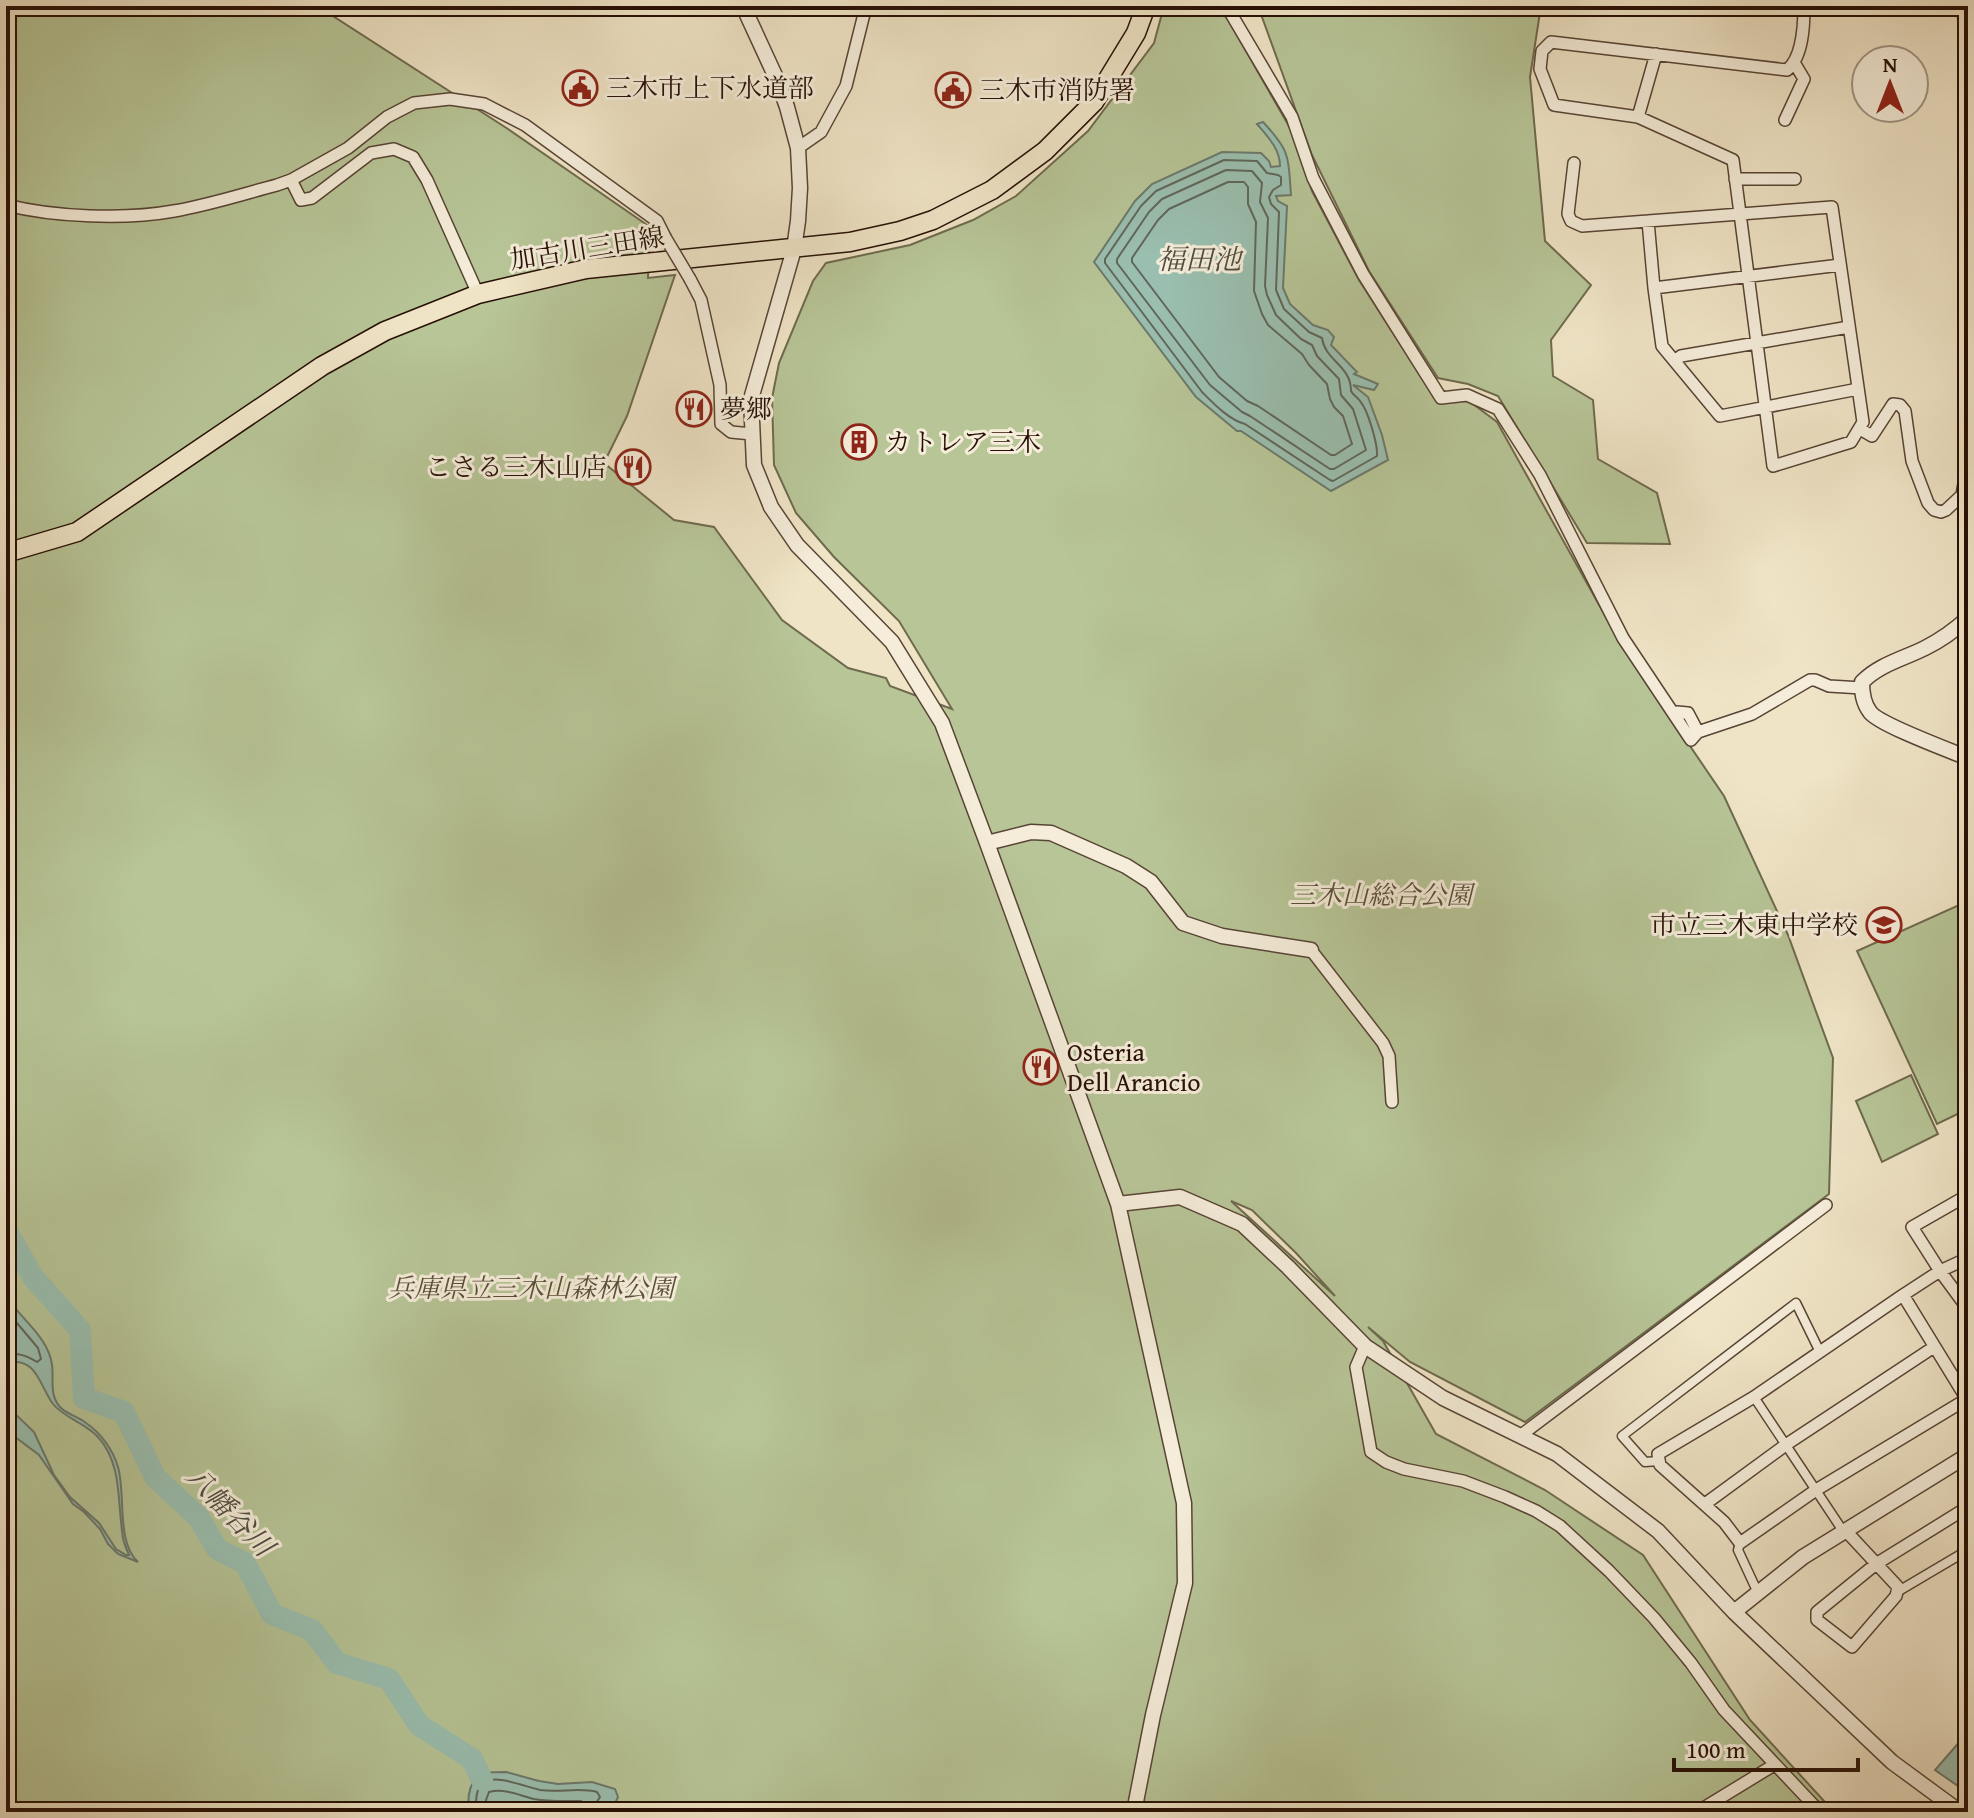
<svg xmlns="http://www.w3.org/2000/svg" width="1974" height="1818" viewBox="0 0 1974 1818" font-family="'Gentium Book Plus','Noto Serif JP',serif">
	<rect width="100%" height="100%" fill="#efe4c6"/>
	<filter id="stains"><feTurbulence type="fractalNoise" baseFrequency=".0025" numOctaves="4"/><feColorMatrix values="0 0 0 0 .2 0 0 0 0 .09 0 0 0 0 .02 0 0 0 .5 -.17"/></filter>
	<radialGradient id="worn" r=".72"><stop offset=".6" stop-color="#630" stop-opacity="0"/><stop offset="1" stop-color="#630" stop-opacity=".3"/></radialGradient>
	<!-- green -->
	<path fill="#b7c597" stroke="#6e6a4e" stroke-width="2" fill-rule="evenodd" d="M 6,6 L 328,6 L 333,16 L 508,129 L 650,227 L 648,278 L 675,275 L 627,416 L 604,463 L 674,520 L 714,527 L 782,620 L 848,668 L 886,678 L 890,686 L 952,709 L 899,621 L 834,557 L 796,513 L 774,465 L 772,398 L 779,363 L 813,281 L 826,263 L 910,245 L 973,220 L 1016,196 L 1088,131 L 1154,43 L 1164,6 L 1214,6 L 1227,18 L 1294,135 L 1312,191 L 1359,280 L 1437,402 L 1469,401 L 1497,422 L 1622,646 L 1724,796 L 1788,935 L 1833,1058 L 1829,1194 L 1525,1422 L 1410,1362 L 1368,1327 L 1383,1341 L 1436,1434 L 1545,1490 L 1643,1555 L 1750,1720 L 1824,1801 L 1836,1812 L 66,1812 L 64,1810 L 61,1812 L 6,1812 ZM 1231,1201 L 1252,1210 L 1296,1253 L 1335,1296 Z
		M 1258,6 L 1541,6 L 1530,77 L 1545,241 L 1591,285 L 1551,340 L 1553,376 L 1593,400 L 1598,459 L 1657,493 L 1670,544 L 1587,543 L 1498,396 L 1468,384 L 1438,378 L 1369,271 L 1312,155 Z
		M 1968,901 L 1968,1109 L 1937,1124 L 1857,951 Z
		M 1911,1075 L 1938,1134 L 1882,1162 L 1856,1101 Z"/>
	<!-- water -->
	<path fill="#9abfb0" stroke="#6c796c" stroke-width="2" d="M 1263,122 C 1290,151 1288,155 1291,195 L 1276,196 L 1278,201 L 1287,206 L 1283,288 L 1290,304 L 1313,325 L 1328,330 L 1334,337 L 1331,345 L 1357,372 L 1354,374 L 1378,384 L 1374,390 L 1353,385 L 1368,397 L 1382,435 L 1388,460 L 1331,491 L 1241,431 L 1237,431 L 1196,397 L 1094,262 L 1135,201 L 1152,184 L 1222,152 L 1261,153 L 1269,161 L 1271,167 L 1280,166 C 1280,149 1268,137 1257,124 Z
		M 6,1302 L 12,1304 C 26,1323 49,1340 52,1365 C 54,1379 49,1395 60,1407 C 66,1414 79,1417 86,1423 C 101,1433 113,1450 118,1467 C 126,1495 116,1542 138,1562 L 118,1554 L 108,1544 L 100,1529 L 84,1512 L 73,1504 L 39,1455 L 6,1430 L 6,1405 L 34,1432 L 54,1475 L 70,1497 L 99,1523 L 116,1549 L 126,1555 L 129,1555 C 127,1550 124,1544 123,1538 C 117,1503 123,1465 98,1437 C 86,1423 64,1418 53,1404 C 39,1385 37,1356 6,1363 Z
		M 1968,1732 L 1968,1793 L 1935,1770 Z
		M 506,1772 L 539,1781 L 558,1784 L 592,1782 L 615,1789 L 618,1797 L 614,1806 L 606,1803 L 600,1811 L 469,1812 C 467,1798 469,1776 486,1773 C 492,1772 499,1772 506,1772 Z"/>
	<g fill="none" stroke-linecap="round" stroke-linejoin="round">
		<!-- shore -->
		<path stroke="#60675a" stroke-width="2" d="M 1224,160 L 1257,161 L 1267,173 L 1278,175 L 1281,177 L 1281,185 L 1273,190 L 1269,197 L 1271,204 L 1279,212 L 1276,290 L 1284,309 L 1309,332 L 1322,338 C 1325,361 1351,365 1351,391 C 1353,395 1357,397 1360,401 C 1368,410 1378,445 1377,456 L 1333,481 L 1330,480 L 1245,424 C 1229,420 1213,403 1202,392 L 1105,263 L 1105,259 L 1141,206 L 1156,191 Z
			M 1226,170 L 1252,171 L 1262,183 L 1260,202 L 1268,218 L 1265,286 L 1267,295 L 1276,315 L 1301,339 L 1312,345 L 1317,356 L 1339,379 L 1341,395 L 1353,409 L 1366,450 L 1334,469 L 1330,469 L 1250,416 L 1242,412 L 1210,385 L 1117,263 L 1117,259 L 1149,212 L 1162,199 Z
			M 1228,182 L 1244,182 L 1248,187 L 1248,204 L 1256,222 L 1254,291 L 1262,314 L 1268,325 L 1302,354 L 1309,365 L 1327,384 L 1330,399 L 1334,407 L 1343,416 L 1352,444 L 1335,455 L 1331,455 L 1258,406 L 1247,401 L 1219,377 L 1132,262 L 1132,258 L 1158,220 L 1169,209 Z
			M 6,1310 L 38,1348 L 41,1359 L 37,1362 C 27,1356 18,1352 6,1355
			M 476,1812 C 476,1803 475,1788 484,1782 C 496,1774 526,1787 540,1790 C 559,1793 580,1787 597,1792 L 600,1797 L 594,1806 L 593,1812
			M 486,1812 L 486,1800 L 489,1792 C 505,1788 518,1795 534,1799 C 550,1802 565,1801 581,1801 L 584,1804 L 583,1812"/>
		<!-- river -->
		<path stroke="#9abfb0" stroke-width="22" d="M 6,1230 L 33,1277 L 80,1330 L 84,1398 L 124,1412 L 155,1477 L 199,1518 L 217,1549 L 245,1563 L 272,1614 L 312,1630 L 337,1663 L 389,1679 L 419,1725 L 472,1759 L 482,1780"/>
		<defs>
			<path id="pedestrian" d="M 1754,1397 L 1843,1531
				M 1659,1461 L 1645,1462 L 1622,1436 L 1796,1303 L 1819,1350
				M 1740,1543 L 1738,1550 L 1758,1593
				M 1897,1592 L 1968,1550"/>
			<path id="minor" d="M 1224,6 L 1230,12 L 1292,117 L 1313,178 L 1363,274 L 1441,398 L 1467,395 L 1498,409 L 1540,475 L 1623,638 L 1691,740 L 1698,732 L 1688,713 L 1677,712 L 1674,714
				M 1638,117 L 1656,54
				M 1785,120 L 1804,79 L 1795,64
				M 798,148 L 821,132 L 846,86 L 866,6
				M 1574,163 L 1568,214 L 1571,221 L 1582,226 L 1832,207 L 1863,422 L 1851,442 L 1773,466 C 1760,364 1747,262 1733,160 L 1638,117 L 1554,105 L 1540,69 L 1542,51 L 1551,42 L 1787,70 C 1803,57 1804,25 1804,6
				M 1735,179 L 1795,179
				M 291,180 L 301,200 L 312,198 L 371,153 L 394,149 L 413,157 L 427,180 L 478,294
				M 6,205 C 54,217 125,220 174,211 C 209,205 243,194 277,185 L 291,180 L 348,148 L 387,117 L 414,103 L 450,99 L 484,104 L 525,125 L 657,221 L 665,237
				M 1648,221 L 1654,288 L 1662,346 L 1720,416 L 1858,389
				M 690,279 L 701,300 L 720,385 L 721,424 L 731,432 L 752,434
				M 1654,288 L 1840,265
				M 1675,361 L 1681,356 L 1849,327
				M 1860,429 L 1872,436 L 1893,404 L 1900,405 L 1905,411 L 1912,461 L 1928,503 L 1934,510 L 1941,512 L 1946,510 L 1962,495 L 1968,461
				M 1698,732 L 1752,714 L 1810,680 L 1815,680 L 1829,686 L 1862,688
				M 1311,950 L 1383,1043 L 1389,1056 L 1392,1102
				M 1968,1195 L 1912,1227 L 1940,1271 L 1968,1309
				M 1903,1295 L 1968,1401
				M 1365,1346 L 1356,1367 L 1371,1452 L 1386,1462 L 1404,1469 L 1463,1481 L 1505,1497 L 1536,1511 L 1560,1526 L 1609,1571 L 1654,1618 L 1691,1663 L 1724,1710 L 1820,1812
				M 1967,1399 L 1816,1490 L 1740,1543 L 1724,1522 L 1660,1465 L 1658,1454 L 1754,1397 L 1903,1295 L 1940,1271 L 1968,1258
				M 1520,1436 L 1826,1205
				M 1705,1504 L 1787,1444 L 1934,1347
				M 1845,1530 L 1898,1587 L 1896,1596 L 1852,1647 L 1817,1620 L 1817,1612 L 1876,1564 L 1968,1507
				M 1697,1812 L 1774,1765"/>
			<path id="tertiary" d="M 743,6 L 778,82 L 787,107 L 798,148 L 800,188 L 798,221 L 794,249 L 751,399 L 754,465 L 771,507 L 797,545 L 892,642 L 942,723 L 987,843 L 1118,1204 L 1184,1503 L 1185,1583 L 1153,1715 L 1134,1812
				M 1964,6 L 1968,41
				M 1968,618 C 1955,630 1941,640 1925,648 C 1903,659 1880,664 1862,682 C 1862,693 1863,703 1870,712 C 1878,724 1951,751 1968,758
				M 987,843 L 1031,832 L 1051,833 L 1126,866 L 1151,882 L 1183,923 L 1222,936 L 1311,950
				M 1118,1204 L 1180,1197 L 1242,1224 L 1288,1267 L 1365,1346 L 1443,1398 L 1557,1454 L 1658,1531 L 1734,1612 L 1892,1762 L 1960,1812
				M 1734,1612 L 1803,1557 L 1968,1455"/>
			<path id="primary" d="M 6,553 L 77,532 L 322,366 L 385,331 L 478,294 L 586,269 L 850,242 L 900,231 L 933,220 L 992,190 L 1045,151 L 1094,102 L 1136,33 L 1146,6"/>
		</defs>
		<!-- pedestrian casing -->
		<use href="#pedestrian" stroke="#584435" stroke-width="11"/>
		<!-- minor casing -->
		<use href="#minor" stroke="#584435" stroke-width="14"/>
		<!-- tertiary casing -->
		<use href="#tertiary" stroke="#584435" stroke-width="17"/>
		<!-- primary casing -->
		<use href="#primary" stroke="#260f05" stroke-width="21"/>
		<!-- pedestrian -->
		<use href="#pedestrian" stroke="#f5edda" stroke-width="8"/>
		<!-- minor -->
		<use href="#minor" stroke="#f5edda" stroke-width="11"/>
		<!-- tertiary -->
		<use href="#tertiary" stroke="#f5edda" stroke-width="14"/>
		<!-- primary -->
		<use href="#primary" stroke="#efe4c6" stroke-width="18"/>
		<defs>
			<path id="minor-bridge" d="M 665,237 L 690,279"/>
		</defs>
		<!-- minor-bridge casing -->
		<use href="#minor-bridge" stroke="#584435" stroke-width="14" stroke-linecap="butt"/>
		<!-- minor-bridge -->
		<use href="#minor-bridge" stroke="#f5edda" stroke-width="11"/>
	</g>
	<!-- icons -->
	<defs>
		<symbol id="civic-ring" viewBox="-11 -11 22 22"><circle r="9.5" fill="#f5edda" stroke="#8f2418" stroke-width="1.5"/><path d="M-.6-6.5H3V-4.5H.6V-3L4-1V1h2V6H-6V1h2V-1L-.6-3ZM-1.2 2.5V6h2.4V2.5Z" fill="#8f2418"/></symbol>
		<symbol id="restaurant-ring" viewBox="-11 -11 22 22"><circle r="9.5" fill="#f5edda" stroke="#8f2418" stroke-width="1.5"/><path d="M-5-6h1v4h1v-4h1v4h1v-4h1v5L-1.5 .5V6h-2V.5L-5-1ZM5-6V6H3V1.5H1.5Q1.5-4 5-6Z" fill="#8f2418"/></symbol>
		<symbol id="building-ring" viewBox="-11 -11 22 22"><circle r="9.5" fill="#f5edda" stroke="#8f2418" stroke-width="1.5"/><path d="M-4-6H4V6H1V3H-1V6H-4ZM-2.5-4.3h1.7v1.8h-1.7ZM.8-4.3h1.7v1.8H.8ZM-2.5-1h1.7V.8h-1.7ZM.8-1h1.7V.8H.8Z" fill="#8f2418"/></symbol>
		<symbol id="school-ring" viewBox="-11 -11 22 22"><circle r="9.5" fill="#f5edda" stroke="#8f2418" stroke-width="1.5"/><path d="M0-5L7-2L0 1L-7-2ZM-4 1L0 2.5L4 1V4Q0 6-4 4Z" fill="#8f2418"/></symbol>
	</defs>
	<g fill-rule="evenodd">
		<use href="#civic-ring" x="560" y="68" width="40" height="40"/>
		<use href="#civic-ring" x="933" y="70" width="40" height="40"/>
		<use href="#restaurant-ring" x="674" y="389" width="40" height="40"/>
		<use href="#building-ring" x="839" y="422" width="40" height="40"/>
		<use href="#restaurant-ring" x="613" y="447" width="40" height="40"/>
		<use href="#school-ring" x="1864" y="905" width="40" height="40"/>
		<use href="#restaurant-ring" x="1021" y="1047" width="40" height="40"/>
	</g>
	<g text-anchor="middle" stroke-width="6" stroke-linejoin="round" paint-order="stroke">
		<!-- poi labels -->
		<g font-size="26" fill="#260f05" stroke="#f5edda" text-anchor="start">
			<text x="606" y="97">三木市上下水道部</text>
			<text x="979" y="99">三木市消防署</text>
			<text x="720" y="418">夢郷</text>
			<text x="885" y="451">カトレア三木</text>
			<text x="607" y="476" text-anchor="end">こさる三木山店</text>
			<text x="1858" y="934" text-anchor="end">市立三木東中学校</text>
			<text x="1067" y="1061">Osteria<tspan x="1067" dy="30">Dell Arancio</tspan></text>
		</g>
		<!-- street labels -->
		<g font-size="26" fill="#260f05" stroke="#f5edda">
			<text transform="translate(587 248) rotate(-9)" y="9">加古川三田線</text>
		</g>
		<!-- park labels -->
		<g font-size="26" font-style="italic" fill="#594f38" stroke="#f5edda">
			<text x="1381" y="904">三木山総合公園</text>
			<text x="531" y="1297">兵庫県立三木山森林公園</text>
		</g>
		<!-- water labels -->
		<g font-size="28" font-style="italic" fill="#4f4d41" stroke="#f5edda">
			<text x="1199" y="269">福田池</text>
			<text transform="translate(230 1511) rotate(46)" y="10">八幡谷川</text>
		</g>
	</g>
	<!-- margin -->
	<rect width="1974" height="1818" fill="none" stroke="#efe4c6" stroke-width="32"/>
	<rect x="8" y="8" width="1958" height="1802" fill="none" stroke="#260f05" stroke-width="4"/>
	<rect x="16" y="16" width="1942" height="1786" fill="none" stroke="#260f05" stroke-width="2"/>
	<!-- north arrow -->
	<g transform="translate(1890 84)"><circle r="38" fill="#f5edda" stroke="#a29485" stroke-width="2"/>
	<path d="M0-6L14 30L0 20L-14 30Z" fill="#8f2418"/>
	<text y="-12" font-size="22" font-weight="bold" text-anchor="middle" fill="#260f05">N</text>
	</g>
	<!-- scale -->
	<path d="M1674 1758v12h184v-12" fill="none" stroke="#260f05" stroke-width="4"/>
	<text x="1686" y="1758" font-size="24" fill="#260f05" stroke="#f5edda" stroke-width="6" paint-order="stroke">100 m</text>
	<rect width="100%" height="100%" filter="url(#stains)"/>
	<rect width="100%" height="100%" fill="url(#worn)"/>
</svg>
